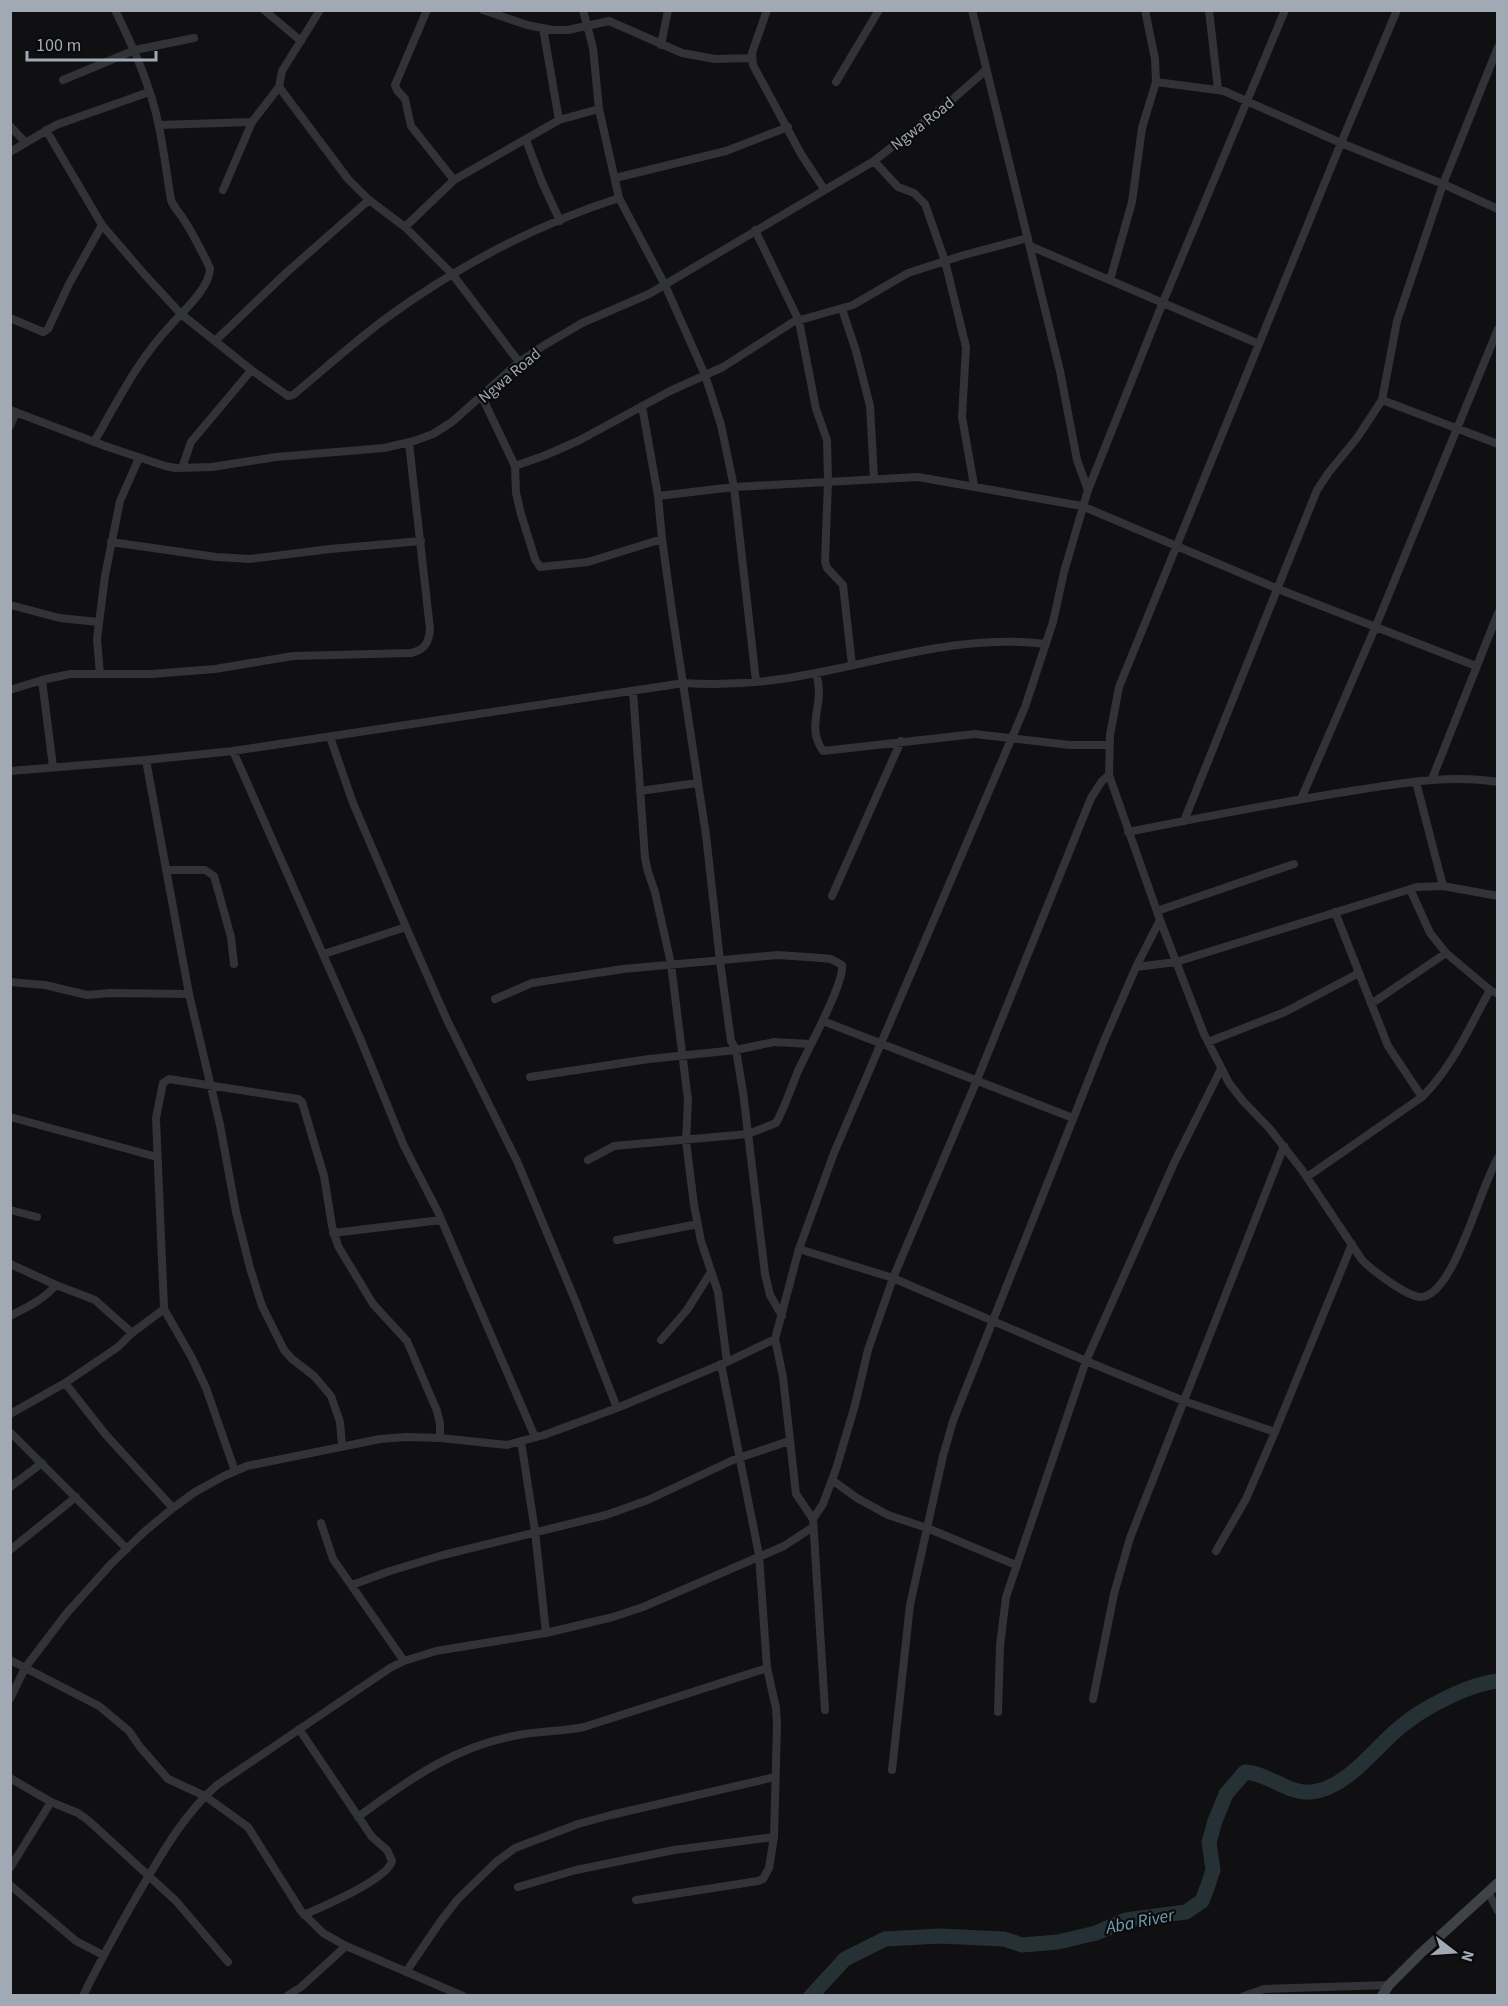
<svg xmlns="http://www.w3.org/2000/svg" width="1508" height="2006" viewBox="0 0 1508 2006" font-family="'Source Sans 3',sans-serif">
	<rect width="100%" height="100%" fill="#101012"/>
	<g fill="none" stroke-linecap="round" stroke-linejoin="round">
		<!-- river -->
		<path stroke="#263136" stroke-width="15" d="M 811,1996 L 845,1959 L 885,1939 L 940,1936 L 1004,1939 L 1022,1945 L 1058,1942 L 1096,1933 L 1126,1920 L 1186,1912 L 1202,1901 L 1207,1888 L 1213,1870 L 1209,1842 L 1215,1821 L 1226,1794 L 1245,1772 C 1268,1773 1288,1794 1311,1792 C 1346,1789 1374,1749 1399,1728 C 1421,1709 1468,1684 1498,1681"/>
		<!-- street -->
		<path stroke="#313337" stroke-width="8" d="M 264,10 L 301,41
			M 427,10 L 395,85 L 397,90 L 405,99 L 411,126 L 454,180
			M 483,10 L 527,25 L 552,30 L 568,30 L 609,21 L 682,53 L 715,59 L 751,58
			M 583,10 L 593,48 L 599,109 L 619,198 L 665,285 L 705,375 L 721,425 L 734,487 L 756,681
			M 767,10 L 752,53 L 753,65 L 801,154 L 824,189
			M 972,10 L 1060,371 L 1077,460 L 1088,490
			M 1209,10 L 1218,89
			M 1397,10 L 1341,143 L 1119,687 L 1110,735 L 1109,775 L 1160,920 L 1204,1034 L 1229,1083 L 1243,1101 L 1269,1128 L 1302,1170 L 1362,1260 C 1372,1270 1406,1296 1420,1297 C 1454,1298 1481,1183 1498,1158
			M 543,28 L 559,120
			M 661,45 L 668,10
			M 63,80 L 135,50 L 194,38
			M 836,82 L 879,10
			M 1156,82 L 1224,91 L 1341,143 L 1443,184 L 1498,209
			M 279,87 L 348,179 L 369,200 L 405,227 L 453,275 L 519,362
			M 159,125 L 252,122
			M 10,126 L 25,142
			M 46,130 L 102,225 L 145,275 L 181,314 L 250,369 L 288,396 L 293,395 C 323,370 353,343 385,319 C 455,268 535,225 619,198
			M 526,140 L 542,182 L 560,221
			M 10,152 L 56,125 L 149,92
			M 874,161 L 898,187 L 914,193 L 925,204 L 945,261 L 966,347 L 962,417 L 974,485
			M 615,178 L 726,151 L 788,127
			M 223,190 L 252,122 L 279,87 L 282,71 L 320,10
			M 405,227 L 454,180 L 559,120 L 599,109
			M 755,230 L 799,321 L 816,409 L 827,440 L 828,481 L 825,562 L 827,568 L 843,585 L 852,665
			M 1030,246 L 1259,344
			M 1110,280 L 1132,202 L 1142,128 L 1156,82 L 1155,59 L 1145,10
			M 842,309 L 856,351 L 870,406 L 874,478
			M 10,318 L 43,332 L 48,329 L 69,284 L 102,225
			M 215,341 L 287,272 L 369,200
			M 482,397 L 515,466 L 516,493 L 521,514 L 535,559 L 540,567 L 588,562 L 662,539
			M 1382,400 L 1498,444
			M 642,406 L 658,496 L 662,539 L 672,611 L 706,835 L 720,961 L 731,1041 L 736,1050 L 743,1092 L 765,1274 L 770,1295 L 782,1316
			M 10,410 L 105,446 L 165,466 L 176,468 L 212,467 L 276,457 L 384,448 L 414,441 L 433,434 L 452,422 L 519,362 L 543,346 L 582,323 L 649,294 L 874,161 L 953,99 L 986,70
			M 10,426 L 16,412
			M 94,442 C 117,402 139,358 171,325 C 183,311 210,288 210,268 C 202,252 194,235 184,220 C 180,213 174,208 171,200 C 167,176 164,151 159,127 C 151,86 133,47 115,10
			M 515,466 L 546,455 L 580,440 L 670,391 L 723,367 L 793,322 L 853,305 L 908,273 L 964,255 L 1028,238
			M 182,468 L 191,442 L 249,373 L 250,369
			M 658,496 L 734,487 L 918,477 L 1082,506 L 1278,589 L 1476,666
			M 111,542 L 216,557 L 250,559 L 330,549 L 421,541
			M 10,605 L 60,618 L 98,622
			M 816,673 C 818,680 819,687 819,693 C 818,714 809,732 823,751 L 975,734 L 1070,745 L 1109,745
			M 100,674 L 97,639 L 105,576 L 120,501 L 139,458
			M 42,680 L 53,767
			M 10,690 L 42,680 L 70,674 L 152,674 L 215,669 L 293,656 L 411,653 C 425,650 429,642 430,629 L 409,443
			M 633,691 L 645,858 L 648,872 L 655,892 L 671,964 L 688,1100 L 686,1141 L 694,1205 L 701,1241 L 718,1292 L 727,1362
			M 330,737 L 353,803 L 406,927 L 447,1020 L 517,1161 L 575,1300 L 617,1408
			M 233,751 L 360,1038 L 404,1146 L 438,1212 L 535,1437
			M 146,760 L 189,994 L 220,1125 L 236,1212 L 250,1268 L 262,1306 L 284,1350 L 292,1359 L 314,1376 L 331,1396 L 340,1422 L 342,1447
			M 10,771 L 146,760 L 233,751 L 684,683 C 727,686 773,682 816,673 C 892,658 967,634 1046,644
			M 1432,779 L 1498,613
			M 1416,782 L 1443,886
			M 640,791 L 697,783
			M 1301,799 L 1375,628 L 1498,329
			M 1184,821 L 1317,490 L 1329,472 L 1357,438 L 1382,400 L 1397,321 L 1443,184 L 1498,47
			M 1128,832 C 1204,817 1280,802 1357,790 C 1404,783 1450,774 1498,782
			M 166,870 L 205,870 L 214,876 L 231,937 L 234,964
			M 1410,889 L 1430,933 L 1446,953 L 1490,990 L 1498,994
			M 832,896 L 901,741
			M 1157,911 L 1294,864
			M 1335,912 L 1388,1046 L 1422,1097
			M 324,954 L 406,927
			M 1136,967 L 1176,962 L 1417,887 L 1443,886 L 1498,896
			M 10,982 L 45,985 L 87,995 L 110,993 L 189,994
			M 495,999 L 532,983 L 623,969 L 778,955 L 821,958 L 831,959 L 842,965 C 845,982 807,1051 798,1071 C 791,1088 785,1107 776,1123 L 748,1134 L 614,1146 L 588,1160
			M 1371,1004 L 1446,953
			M 823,1021 L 1073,1118
			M 1208,1042 L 1285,1012 L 1359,973
			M 530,1077 L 649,1059 L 736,1050 L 774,1042 L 811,1044
			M 10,1117 L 157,1157
			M 1307,1177 L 1422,1097 C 1452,1068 1470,1026 1490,990
			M 10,1210 L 37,1217
			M 333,1233 L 441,1220
			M 617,1240 L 698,1224
			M 799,1249 L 893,1278 L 1086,1361 L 1184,1401 L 1275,1432
			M 10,1264 L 56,1285
			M 10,1316 C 28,1307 43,1300 56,1285 L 95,1300 L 132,1333 L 164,1309
			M 661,1340 L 687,1310 L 711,1272
			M 65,1383 L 106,1435 L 173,1508
			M 10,1414 L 65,1383 L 118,1347 L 132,1333
			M 10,1432 L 127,1549
			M 521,1441 L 535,1531 L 546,1633
			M 235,1471 L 206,1388 L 192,1358 L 164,1309 L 156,1118 L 163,1083 L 169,1079 L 298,1099 L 302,1102 L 324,1176 L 332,1226 L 338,1246 L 373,1304 L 407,1341 L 437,1411 L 440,1424 L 440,1438
			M 832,1480 L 857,1498 L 888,1515 L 927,1528 L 1016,1565
			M 10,1487 L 42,1463
			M 813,1519 L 796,1494 L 783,1377 L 775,1339 L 799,1249 L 834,1153 L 1025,707 L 1053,622 L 1064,572 L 1088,490 L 1163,302 L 1285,10
			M 321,1523 L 333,1559 L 404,1661
			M 10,1550 L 76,1497
			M 1216,1551 L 1246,1499 L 1275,1432 L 1352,1244
			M 352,1585 L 390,1571 L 443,1555 L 606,1515 L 648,1500 L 733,1460 L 789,1441
			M 10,1660 L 99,1706 L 129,1731 L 140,1747 L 168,1779 L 205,1796 L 248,1827 L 301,1911 L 323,1933 L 346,1946 L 463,1996
			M 10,1699 L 25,1668 L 66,1614 L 111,1564 L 144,1532 L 173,1508 L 195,1492 L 224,1476 L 247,1466 L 380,1439 L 406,1437 L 440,1438 L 507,1445 L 544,1435 L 617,1408 L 727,1362 L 775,1339
			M 1093,1699 L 1114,1594 L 1130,1538 L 1284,1146
			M 825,1710 L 813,1519 L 823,1504 L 836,1469 L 855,1405 L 868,1350 L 893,1278 L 977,1080 L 1091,798 L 1102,781 L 1109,775
			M 998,1712 L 1000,1646 L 1006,1597 L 1086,1361 L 1175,1161 L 1221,1069
			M 299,1729 L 372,1837 L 387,1850 L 392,1861 C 387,1880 323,1906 304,1915
			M 892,1770 L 910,1605 L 943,1456 L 953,1421 L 1104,1041 L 1136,967 L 1160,920
			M 10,1778 L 51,1802 L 78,1813 L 89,1821 L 176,1901 L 228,1962
			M 358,1817 C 412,1777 457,1745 524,1734 C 544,1731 564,1731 584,1727 L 767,1668
			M 10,1868 L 51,1802
			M 10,1885 L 76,1941 L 103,1955
			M 518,1887 L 576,1870 L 674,1850 L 774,1837
			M 1488,1892 L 1498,1911
			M 636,1900 L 758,1881 L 763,1879 L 769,1868 L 774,1837 L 777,1725 L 776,1708 L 767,1668 L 759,1555 L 721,1364
			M 406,1972 L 440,1922 L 458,1899 L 496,1862 L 515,1848 L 578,1824 L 611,1815 L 775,1777
			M 83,1996 C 100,1961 119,1927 138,1894 C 161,1855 183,1815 217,1785 L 390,1668 L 404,1661 L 436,1651 L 546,1633 L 613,1617 L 643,1607 L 784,1546 L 813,1527
			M 287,1996 L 301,1987 L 346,1946
			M 1244,1996 L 1264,1989 L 1389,1985"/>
		<!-- secondary -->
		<path stroke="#3f4247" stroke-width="10" d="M 1382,1996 L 1389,1985 L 1419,1955 L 1498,1883"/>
	</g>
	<g text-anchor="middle" stroke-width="4.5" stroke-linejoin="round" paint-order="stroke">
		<!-- street labels -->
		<g font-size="16" fill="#a0a9b4" stroke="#0b0b0d">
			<text transform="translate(922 123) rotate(-38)" y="6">Ngwa Road</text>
			<text transform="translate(509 375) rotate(-40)" y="6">Ngwa Road</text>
		</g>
		<!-- water labels -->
		<g font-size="18" font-style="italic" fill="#749eb2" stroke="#0b0b0d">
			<text transform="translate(1140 1921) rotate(-11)" y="6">Aba River</text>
		</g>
	</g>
	<!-- border -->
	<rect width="1508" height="2006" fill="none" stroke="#a0a9b4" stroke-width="24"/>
	<!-- north arrow -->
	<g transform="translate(1454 1952) rotate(107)" stroke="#0b0b0d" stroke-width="4.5" paint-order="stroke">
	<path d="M0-4.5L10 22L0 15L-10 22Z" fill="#a0a9b4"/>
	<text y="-9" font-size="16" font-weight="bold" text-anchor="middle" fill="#a0a9b4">N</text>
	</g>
	<!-- scale -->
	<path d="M27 51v9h129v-9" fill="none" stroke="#a0a9b4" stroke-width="3"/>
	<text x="36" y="51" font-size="18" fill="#a0a9b4" stroke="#0b0b0d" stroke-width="4.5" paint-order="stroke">100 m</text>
</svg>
